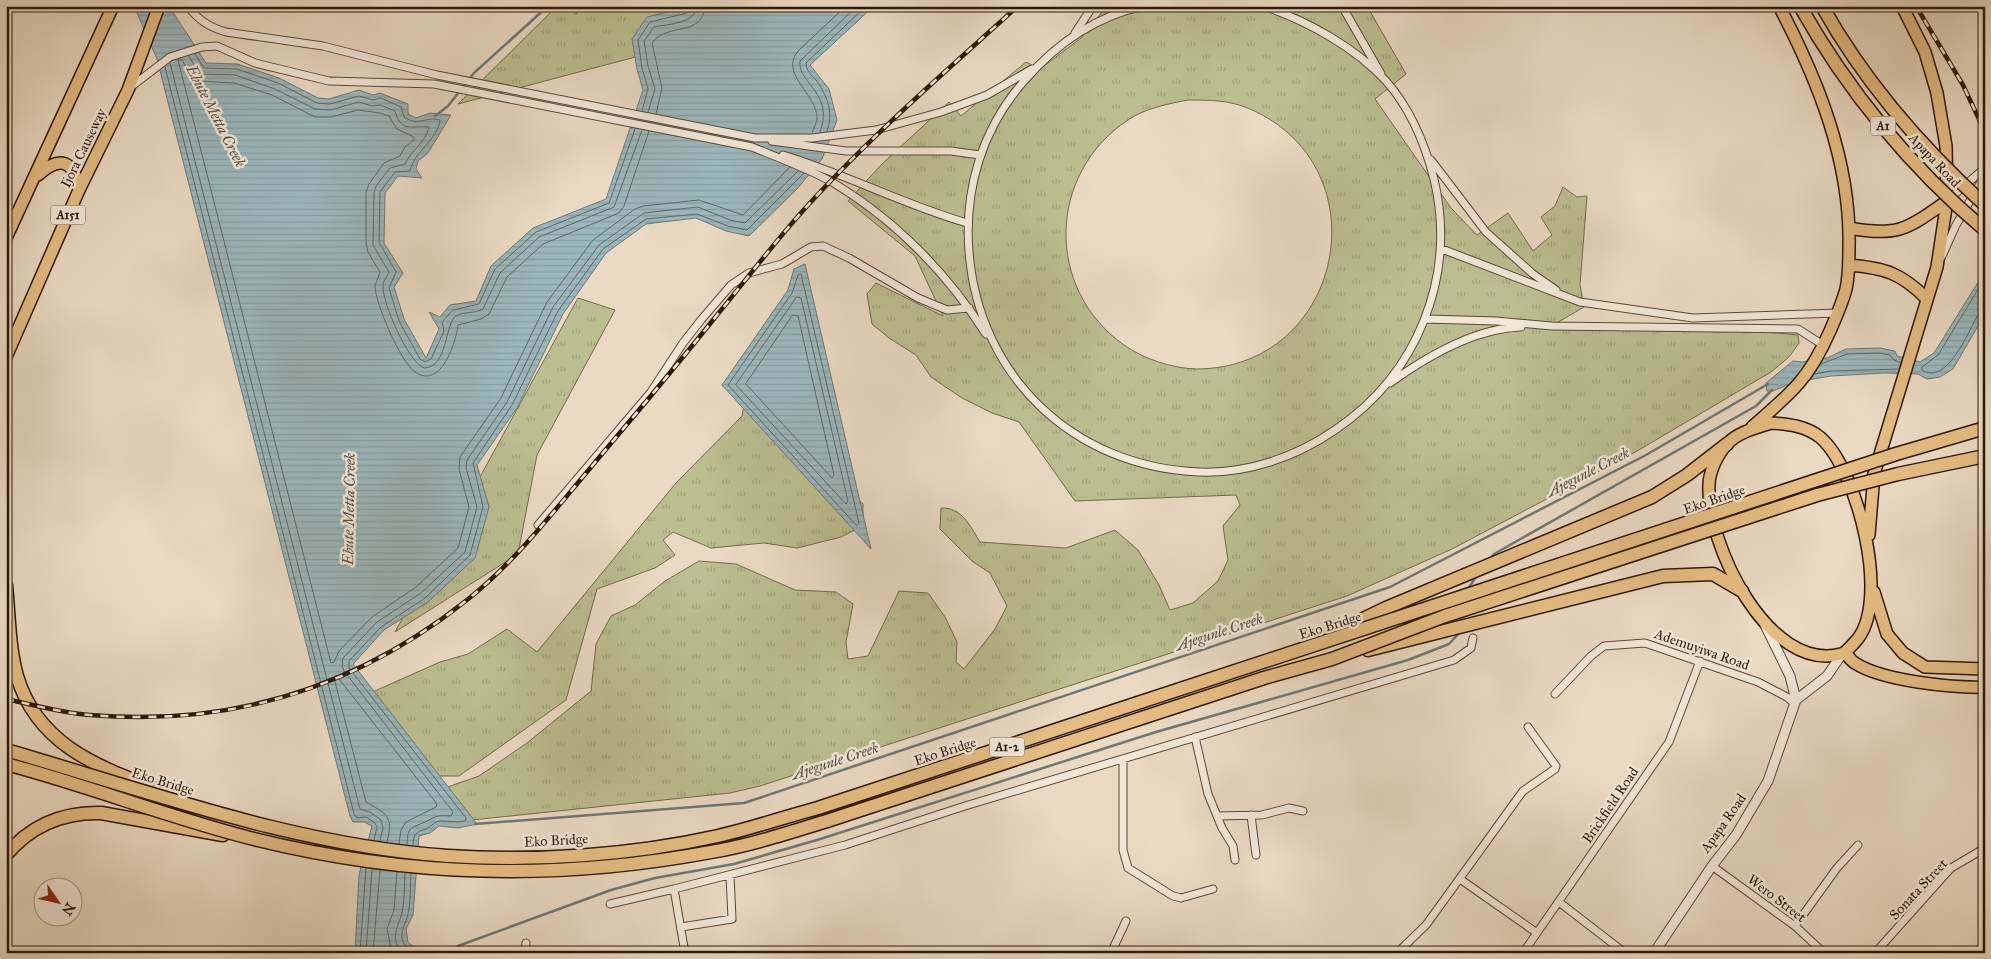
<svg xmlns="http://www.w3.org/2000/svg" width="1991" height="959" viewBox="0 0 1991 959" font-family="'IM FELL Great Primer',serif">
	<defs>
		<pattern id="grass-tufts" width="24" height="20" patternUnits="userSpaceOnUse" patternTransform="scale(1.25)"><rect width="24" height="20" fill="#bbbe90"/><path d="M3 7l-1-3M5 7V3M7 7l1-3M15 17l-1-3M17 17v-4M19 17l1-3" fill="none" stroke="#a1a37b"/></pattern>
		<pattern id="water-rules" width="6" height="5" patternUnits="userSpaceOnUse" patternTransform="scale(1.25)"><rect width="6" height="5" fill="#9bb8bd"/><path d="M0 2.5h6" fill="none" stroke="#869da1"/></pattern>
	</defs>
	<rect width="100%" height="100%" fill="#eadac3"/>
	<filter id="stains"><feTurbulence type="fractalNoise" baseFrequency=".004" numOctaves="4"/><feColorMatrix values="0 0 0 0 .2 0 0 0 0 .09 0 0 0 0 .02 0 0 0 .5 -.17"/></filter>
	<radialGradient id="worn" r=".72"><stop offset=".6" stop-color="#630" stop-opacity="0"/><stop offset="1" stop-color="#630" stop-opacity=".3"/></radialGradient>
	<!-- grass -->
	<path fill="url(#grass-tufts)" stroke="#746b4c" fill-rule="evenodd" d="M 557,6 L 566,6 L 576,14 L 583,6 L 828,6 L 458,104 Z
		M 1107,6 L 1367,6 L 1406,74 L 1375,99 L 1451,208 L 1477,235 L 1508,213 L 1533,251 L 1552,235 L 1541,217 L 1555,206 L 1563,187 L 1577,197 L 1587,196 L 1580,285 L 1584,307 L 1550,327 L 1756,331 L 1798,335 L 1799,343 L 1789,357 L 1771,372 L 1632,454 L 1452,549 L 1347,596 L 760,786 L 730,793 L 472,820 L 439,790 L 479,776 L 527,743 L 591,691 L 596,644 L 611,616 L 635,605 L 665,581 L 699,561 L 736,564 L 795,590 L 836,592 L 853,604 L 846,642 L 848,659 L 868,656 L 899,591 L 928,593 L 945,617 L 957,642 L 956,662 L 964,669 L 995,629 L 1007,606 L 990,573 L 972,561 L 940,529 L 941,508 C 962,507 970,526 980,542 L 1066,548 L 1115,530 L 1138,550 L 1159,585 L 1170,610 L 1193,603 L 1218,581 L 1228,560 L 1223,526 L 1240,505 L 1236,495 L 1075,501 L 1019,422 L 992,413 L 962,398 L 931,377 L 916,355 L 889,338 L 872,324 L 867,294 L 876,283 L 943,316 L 915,256 L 848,201 L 882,164 L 949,102 L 961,116 L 1026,62 L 1040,69 L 1081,38 ZM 1188,100 C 1209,100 1230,100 1250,109 C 1385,168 1343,369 1196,369 C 1171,368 1144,359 1124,345 C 1045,289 1047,174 1128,120 C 1146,108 1167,104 1188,100 Z
		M 578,298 L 615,310 L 537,455 L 518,554 L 395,632 Z
		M 746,394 L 863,504 L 863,526 L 841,537 L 797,548 L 764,543 L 711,548 L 673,532 L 663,540 L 675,555 L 655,568 L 597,589 L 566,700 L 459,776 L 437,776 L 368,694 L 440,662 L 468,654 L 507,629 L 537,652 L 676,483 L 742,416 Z"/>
	<!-- water -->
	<path fill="url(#water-rules)" stroke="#6f7875" d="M 134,6 L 169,6 L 206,63 L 237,64 L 279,78 L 318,98 L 329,99 L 359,90 L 373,95 L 380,93 L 408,104 L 408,114 L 416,118 L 430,113 L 451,115 L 428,153 L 418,161 L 416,169 L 422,178 L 398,176 L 385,193 L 384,243 L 403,273 L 394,287 L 404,319 L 426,358 L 439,329 L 429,312 L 440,317 L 450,305 L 476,301 L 491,266 L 533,228 L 606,199 L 643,90 L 637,69 L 632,39 L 647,17 L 693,6 L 874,6 L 810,65 L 829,89 L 837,120 L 822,159 L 797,189 L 749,236 L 726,231 L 696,218 L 646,224 L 606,253 L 563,314 L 517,408 L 477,465 L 489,507 L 475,558 L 428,602 L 384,630 L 353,664 L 477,824 L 458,828 L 439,826 L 430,833 L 419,836 L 413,915 L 406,929 L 408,942 L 416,949 L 428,953 L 355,953 L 359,875 L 372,826 L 364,822 L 353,822 L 350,816 L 157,59 Z
		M 805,264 L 871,549 L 722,385 L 788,290 L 794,269 Z
		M 1985,271 L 1985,314 L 1953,369 L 1940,377 L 1927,379 L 1918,374 L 1884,373 L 1831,376 L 1795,382 L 1773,391 L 1767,391 L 1766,383 L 1793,361 L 1802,362 L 1827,358 L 1846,349 L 1880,348 L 1895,351 L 1897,356 L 1920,362 L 1934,353 Z"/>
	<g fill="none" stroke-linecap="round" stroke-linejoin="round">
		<!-- shore -->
		<path stroke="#646862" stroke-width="1" d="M 195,54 L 204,68 L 237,69 L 278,83 L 317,103 L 330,104 L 359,96 L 373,100 L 381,98 L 401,107 L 404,117 C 419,127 425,116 440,120 C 438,140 414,151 410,171 L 395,172 L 380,192 L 379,242 L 396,272 L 389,288 L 399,321 L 420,359 L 425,362 L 431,359 L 444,331 L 442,322 L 453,310 L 479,304 L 495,269 L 536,232 L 609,203 L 635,129
			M 189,56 L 197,70 L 202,74 L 235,75 L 275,89 L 315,109 L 330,110 L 359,102 L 372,106 L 380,105 L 395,111 C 401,134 413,125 429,127 C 426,143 411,150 405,164 L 390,168 L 376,186 L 374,193 L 373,245 L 389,272 C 387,277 383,281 383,286 C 382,303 409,363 424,368 C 448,368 445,322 456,316 C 464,311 475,314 483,309 L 500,273 L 539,237 L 614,207 L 642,130
			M 170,63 L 360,809 L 370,812 L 381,820 L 383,828 L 380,841
			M 165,67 L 354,814 L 357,818 L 366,817 L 375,823 L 377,827 L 374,840
			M 642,111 L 648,89 L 642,68 L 638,40 L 650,22 L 687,13 L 691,6
			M 648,112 L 655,89 L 648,66 L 644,41 L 654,27 C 668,24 696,24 697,6
			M 656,114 L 662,88 L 652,43 C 666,22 703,38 705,6
			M 649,131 L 624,206 L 619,213 L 543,244 L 507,277 L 489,314 L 481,319 L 458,325 C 456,342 441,390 415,372 C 401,363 375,303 375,286 C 376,281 379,277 380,272 L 368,252 L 366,243 L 366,192 L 369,184 L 384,163 L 400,156 L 405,147 L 414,140 L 414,137 L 397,129 L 389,116 L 380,113 L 358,110 L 331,117 L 315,117 L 272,95 L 234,83 L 201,81 L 191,75 L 182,60 L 178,60 L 331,663 L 334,662 L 339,651 L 372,617 L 416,587 L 458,548 L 469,507 L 459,469 L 460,457 L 501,398 L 547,302 L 593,240 L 635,209 L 643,206 L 699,200 L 743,215 L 790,167
			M 827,131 C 834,113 827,95 816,80 C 811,75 806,70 806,63 L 866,6
			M 820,132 C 835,93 797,83 800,61 L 857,6
			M 812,133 C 813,129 817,123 817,118 C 817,94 779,74 798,51 L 846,6
			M 801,274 L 859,523 L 857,526 L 728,385 L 792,293 L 798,275 Z
			M 1985,278 L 1938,355 L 1922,367 L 1922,370 C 1947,386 1968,332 1978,315 L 1985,312
			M 797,297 L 801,298 L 848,501 L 846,504 L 736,385 Z
			M 793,315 L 798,316 L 834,475 L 832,478 L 746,384 Z
			M 1821,364 L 1847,354 L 1879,353 L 1890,355 L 1894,360 L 1901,363
			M 1815,374 L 1831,371 L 1899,369
			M 387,842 C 394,815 386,814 366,802 L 334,678 L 336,675 L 437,804 L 436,807 L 406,822 L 401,830 L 399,844
			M 407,844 C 408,826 410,829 425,822 C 437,816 436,815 451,816 L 453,812 L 344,671 L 342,665 L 343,658 L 377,622 L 421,593 L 465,552 L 477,507 L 466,468 L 467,460 L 507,402 L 553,307 L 599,245 L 644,213 L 698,207 L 730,220 L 745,223 L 798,171
			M 413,845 C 414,833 415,833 426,829 C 431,827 435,821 440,821 C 449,821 456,823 465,821 L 466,818 L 349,668 L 349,661 L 381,627 L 425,598 L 470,555 L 483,507 L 473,463 L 512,405 L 558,311 L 603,249 L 646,219 L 697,214 L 728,226 L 747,230 L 804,173
			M 411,873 C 410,886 411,902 408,914 C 403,932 395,938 413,953
			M 360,953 L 366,868
			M 366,953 L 372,869
			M 373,953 L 380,870
			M 392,953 L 387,929 L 394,910 L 397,872
			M 403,953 C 389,940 398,926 402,913 C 405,901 404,885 405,873"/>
		<!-- stream -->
		<path stroke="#6f7875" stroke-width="2.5" d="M 435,116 L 448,106 L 474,73 L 548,6
			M 1490,559 L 1494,554 L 1756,406 L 1772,390
			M 1468,589 L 1477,575
			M 475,824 L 744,803 L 1390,587 L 1646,455 L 1768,384
			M 450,953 L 458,946 L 611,890 L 655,878 L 734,864 L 817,840 L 1156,732 L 1408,660 L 1449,644 L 1461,631"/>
		<defs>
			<path id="minor" d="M 188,6 C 198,20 209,27 226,32 L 323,46 L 437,75 L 755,138 L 812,138 L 876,130 L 941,112 L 987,95 L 1032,69
				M 1144,6 C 1096,16 1056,44 1024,81 C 982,129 964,189 969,252 C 979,377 1074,467 1199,472 C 1247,474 1296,457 1335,430 C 1418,374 1457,276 1434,179 C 1425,144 1410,108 1386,81 C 1355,47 1307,21 1264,6
				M 1342,6 L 1381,74
				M 1075,33 L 1093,6
				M 132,86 L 170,57 L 202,47 L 217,46 L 255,63 L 329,81 L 434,84 L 752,147 C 779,158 807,168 832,182 C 895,220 947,273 986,334
				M 772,141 L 846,151 L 951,151 L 980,155
				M 783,155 C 846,174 904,205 967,223
				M 1431,160 L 1486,232 L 1533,274 L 1556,290
				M 1949,199 L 1985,168
				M 1442,249 L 1580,302 L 1693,318 L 1838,313
				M 1942,256 L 1956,225 L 1985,175
				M 1426,319 L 1496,321 L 1552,326 L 1798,329 L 1823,345
				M 1390,383 C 1426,357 1476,328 1521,327
				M 538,525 L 651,392 L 683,343 L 701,320 L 731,285 L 749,273 L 782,264 L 811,247 L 823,246 L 849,258 L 918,298 L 947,310 L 969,308
				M 1555,694 L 1591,656 L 1604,646 L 1645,643 L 1758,682 L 1787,697 L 1794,703
				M 1195,737 L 1208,794 L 1222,828 L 1233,846 L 1235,860
				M 1123,759 L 1123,850 L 1128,868 L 1173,896 L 1181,898 L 1213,889
				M 1251,815 L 1256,855
				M 1218,816 L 1262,815 L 1289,808 L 1303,811
				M 1712,866 L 1795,926 L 1824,953
				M 1460,879 L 1537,933
				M 1559,902 L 1625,953
				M 610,904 L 674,889
				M 1795,926 L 1837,868 L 1858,845
				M 681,927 L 732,919 L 730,875
				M 525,953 L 526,943
				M 685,953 L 674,889 L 845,845 L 965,806 L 1454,660 L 1471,648 L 1473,638
				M 1111,953 L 1126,921
				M 1397,953 L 1426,925 L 1523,791 L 1555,769 L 1556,766 L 1528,727
				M 1523,953 L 1669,742 L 1700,661
				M 1875,953 L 1951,868 L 1980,851 L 1985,851"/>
			<path id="tertiary" d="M 1765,625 L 1790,676 L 1796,700
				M 1654,953 L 1712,866 L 1736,835 L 1768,781 L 1796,700 L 1827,676 L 1842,654"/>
			<path id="primary" d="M 38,175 C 60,155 74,160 79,190
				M 1849,228 C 1899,237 1907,229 1947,201
				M 6,238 L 113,6
				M 1849,265 C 1885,268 1901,273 1927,299
				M 6,357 L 79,190 L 128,90 L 159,6
				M 1771,423 C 1788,424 1807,426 1821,438 C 1858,471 1892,604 1855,642 C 1851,646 1846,653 1841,654 C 1768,673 1706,543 1709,485 C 1709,472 1718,453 1727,444 C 1738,432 1756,428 1771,423 Z
				M 1752,427 C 1768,413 1785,399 1799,383 C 1812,368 1822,349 1830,331 C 1836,317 1842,304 1846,289 C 1849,276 1849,261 1849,247 C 1851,162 1818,80 1779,6
				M 1869,535 L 1874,474 L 1937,267 L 1947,201 L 1946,146 L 1937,93 L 1925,52 L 1902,6
				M 1874,592 L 1887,634 L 1903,653 L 1925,667 L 1985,669
				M 1845,652 C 1848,656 1851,661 1855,663 C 1882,681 1953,688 1985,687"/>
			<path id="motorway" d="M 6,230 L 12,223
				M 6,585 C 9,615 9,648 17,676 C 39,751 109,770 174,796
				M 1326,637 L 1386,608 L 1652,497 L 1687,475 L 1727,444
				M 1368,650 L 1663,576 L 1713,574 L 1742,591
				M 6,855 C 31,825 62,812 101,813 L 223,835"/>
		</defs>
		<!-- minor casing -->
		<use href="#minor" stroke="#5c4837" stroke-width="9"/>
		<!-- tertiary casing -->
		<use href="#tertiary" stroke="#5c4837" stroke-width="11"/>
		<!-- primary casing -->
		<use href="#primary" stroke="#2d1808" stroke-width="14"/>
		<!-- motorway casing -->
		<use href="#motorway" stroke="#2d1808" stroke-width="15"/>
		<!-- minor -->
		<use href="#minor" stroke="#f1e7d8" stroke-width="7"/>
		<!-- tertiary -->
		<use href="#tertiary" stroke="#f1e7d8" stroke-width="9"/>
		<!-- primary -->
		<use href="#primary" stroke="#e5bd82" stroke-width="11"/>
		<!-- motorway -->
		<use href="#motorway" stroke="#e5bd82" stroke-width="12"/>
		<defs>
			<path id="rail" d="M 1916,6 L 1963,85 L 1985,132
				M 6,699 C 34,705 62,713 90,715 C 232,727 356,688 467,600 C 515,562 553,512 592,466 C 633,417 674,369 713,320 C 742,285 770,248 800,214 C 867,139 944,73 1018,6"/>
		</defs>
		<!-- rail casing -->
		<use href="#rail" stroke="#2d1808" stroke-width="4.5"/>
		<!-- rail -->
		<use href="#rail" stroke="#f1e7d8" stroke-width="2.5" stroke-dasharray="8" stroke-linecap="butt"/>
		<defs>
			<path id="motorway-bridge" d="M 1800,6 C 1847,90 1911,168 1985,230
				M 1822,6 C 1864,81 1922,148 1985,205
				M 6,750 C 151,792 297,846 448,856 C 534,862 633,855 718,836 C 752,828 785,817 818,808 L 1896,454 L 1985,428
				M 6,764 C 90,786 170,818 254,839 C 408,877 555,881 711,852 C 752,845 791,832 830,820 L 1264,678 L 1332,659 L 1445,616 L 1817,495 L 1898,474 L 1985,456"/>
		</defs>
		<!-- motorway-bridge casing -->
		<use href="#motorway-bridge" stroke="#2d1808" stroke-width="15" stroke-linecap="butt"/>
		<!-- motorway-bridge -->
		<use href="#motorway-bridge" stroke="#e5bd82" stroke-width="12"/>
	</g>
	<g text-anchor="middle" stroke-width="5" stroke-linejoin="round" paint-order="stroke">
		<!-- shield labels -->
		<g fill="#f1e7d8" stroke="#685646" stroke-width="1">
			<rect x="1870.5" y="116.5" width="25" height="19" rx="4"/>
			<rect x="50.5" y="205.5" width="35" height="19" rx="4"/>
			<rect x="989.5" y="737.5" width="35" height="19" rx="4"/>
		</g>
		<g font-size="12" font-weight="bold" fill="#2d1808">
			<text x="1883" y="130">A1</text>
			<text x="68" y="219">A151</text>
			<text x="1007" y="751">A1-2</text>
		</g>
		<!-- street labels -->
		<g font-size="14" fill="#2d1808" stroke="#f1e7d8">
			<text transform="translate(83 148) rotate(-64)" y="5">Ijora Causeway</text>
			<text transform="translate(1935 160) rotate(47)" y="5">Apapa Road</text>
			<text transform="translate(1714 499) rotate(-19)" y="5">Eko Bridge</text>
			<text transform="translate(1330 625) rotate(-17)" y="5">Eko Bridge</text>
			<text transform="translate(1702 649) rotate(19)" y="5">Ademuyiwa Road</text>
			<text transform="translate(945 751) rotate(-18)" y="5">Eko Bridge</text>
			<text transform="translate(163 781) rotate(17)" y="5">Eko Bridge</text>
			<text transform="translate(1610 805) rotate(-56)" y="5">Brickfield Road</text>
			<text transform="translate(1723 823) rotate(-55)" y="5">Apapa Road</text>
			<text transform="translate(556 840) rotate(-3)" y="5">Eko Bridge</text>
			<text transform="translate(1918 889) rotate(-47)" y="5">Sonata Street</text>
			<text transform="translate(1777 898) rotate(37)" y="5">Wero Street</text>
		</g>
		<!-- water labels -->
		<g font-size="15" font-style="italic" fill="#545047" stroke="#f1e7d8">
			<text transform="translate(216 116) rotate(63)" y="5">Ebute Metta Creek</text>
			<text transform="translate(1588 472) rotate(-27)" y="5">Ajegunle Creek</text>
			<text transform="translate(349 509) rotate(-89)" y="5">Ebute Metta Creek</text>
			<text transform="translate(1219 632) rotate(-18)" y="5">Ajegunle Creek</text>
			<text transform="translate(835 761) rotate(-18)" y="5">Ajegunle Creek</text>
		</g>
	</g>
	<!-- margin -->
	<rect width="1991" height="959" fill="none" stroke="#eadac3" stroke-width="25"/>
	<rect x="8" y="8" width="1976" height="944" fill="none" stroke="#2d1808" stroke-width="2.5"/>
	<rect x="12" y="12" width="1966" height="934" fill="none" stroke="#2d1808"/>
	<!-- north arrow -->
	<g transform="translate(58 902) rotate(124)"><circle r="24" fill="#f1e7d8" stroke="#a39485"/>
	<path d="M0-4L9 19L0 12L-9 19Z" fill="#8f2418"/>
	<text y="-8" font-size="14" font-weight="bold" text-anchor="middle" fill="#2d1808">N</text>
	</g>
	<rect width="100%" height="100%" filter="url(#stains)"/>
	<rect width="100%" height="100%" fill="url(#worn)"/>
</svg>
